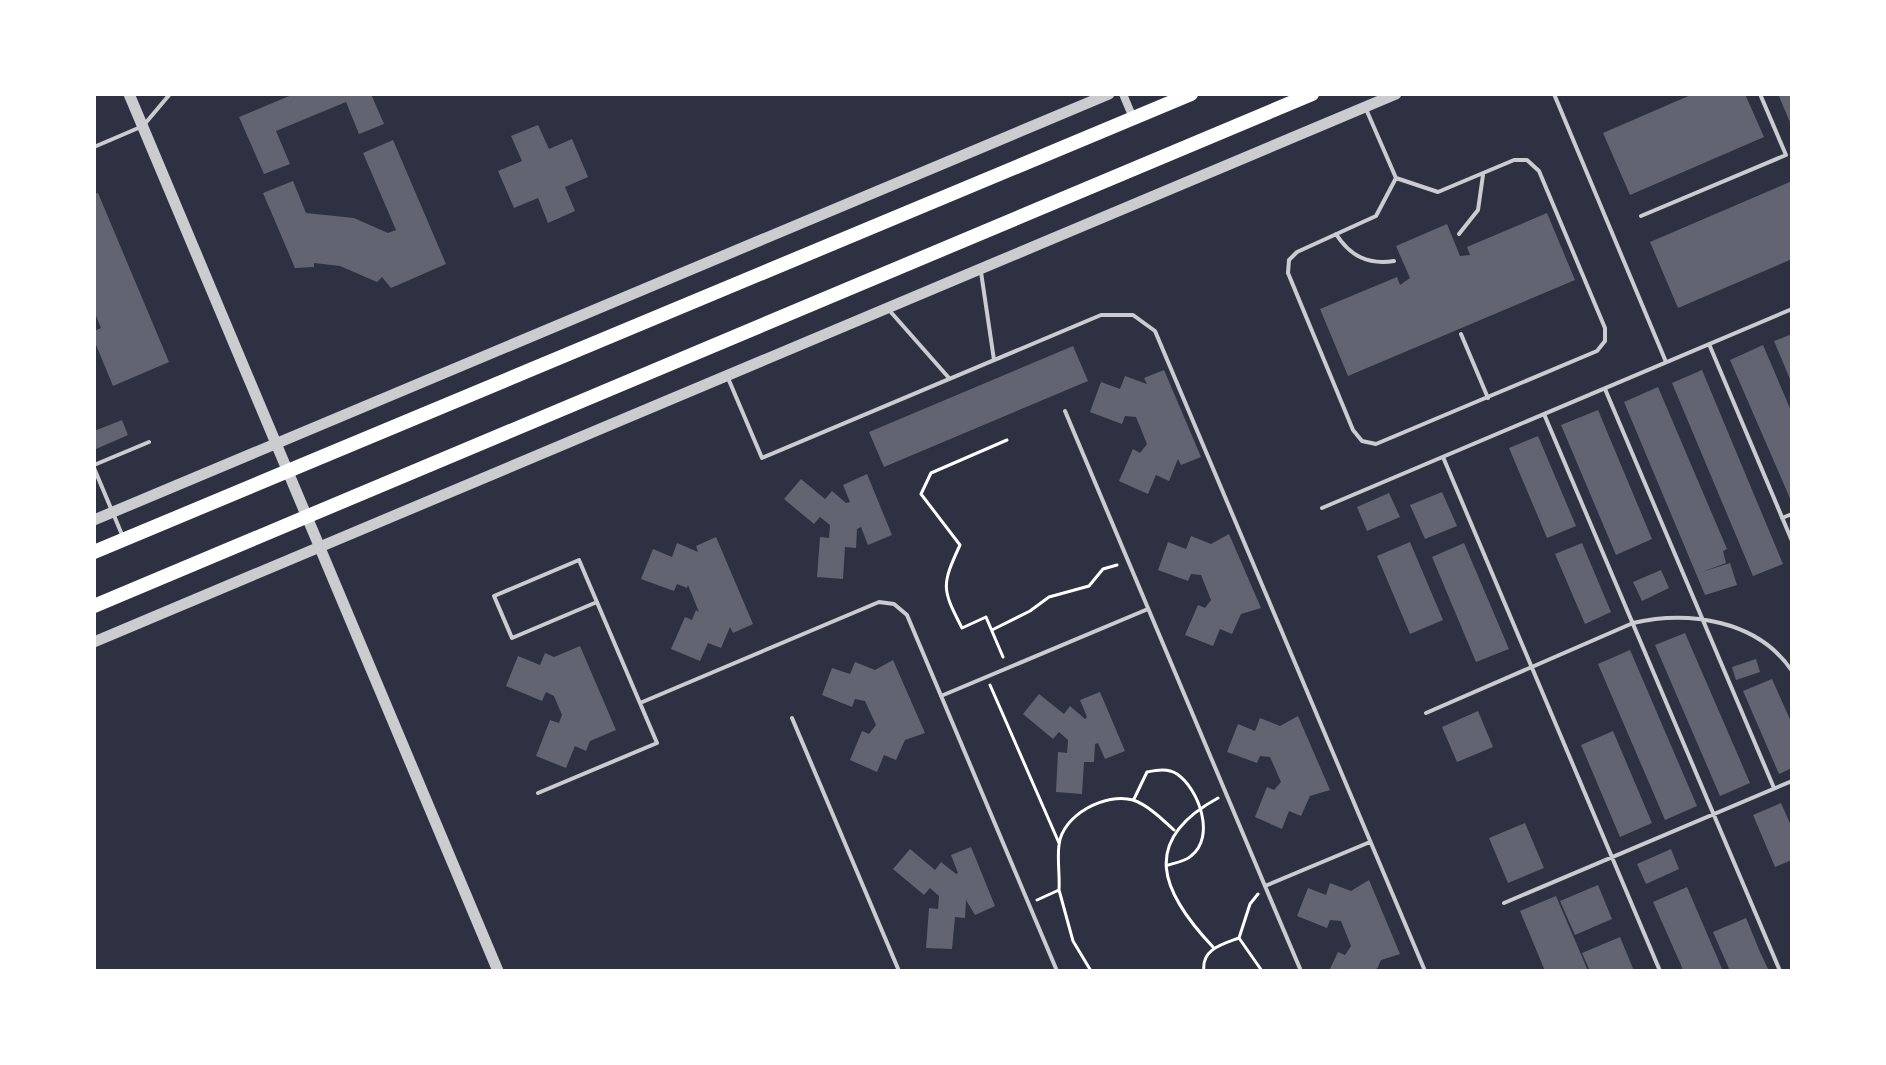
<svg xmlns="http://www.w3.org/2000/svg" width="1886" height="1065" viewBox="0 0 1886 1065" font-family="'Public Sans',sans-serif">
	<rect width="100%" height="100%" fill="#2d3142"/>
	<!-- building -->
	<path fill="#626471" d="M 294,94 L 371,94 L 384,124 L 359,134 L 346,102 L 276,131 L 290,164 L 264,174 L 239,117 Z
		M 1693,94 L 1745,94 L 1764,137 L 1630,195 L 1603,133 Z
		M 1778,94 L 1792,94 L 1792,127 Z
		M 538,125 L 549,149 L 572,139 L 588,177 L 565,187 L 575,211 L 548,223 L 538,198 L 514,208 L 498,171 L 522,161 L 511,136 Z
		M 393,140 L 446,264 L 391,288 L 382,277 L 377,282 L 340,266 L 314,263 L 314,267 L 295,268 L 263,193 L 293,181 L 306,213 L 354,218 L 388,233 L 396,230 L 363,153 Z
		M 1792,181 L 1792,259 L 1678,308 L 1650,242 Z
		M 98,193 L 169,362 L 113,386 L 94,340 L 94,331 L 101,328 L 94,311 L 94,194 Z
		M 1547,213 L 1575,280 L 1348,376 L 1320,309 L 1397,277 L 1400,285 L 1410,278 L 1396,246 L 1447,224 L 1460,256 L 1470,255 L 1467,247 Z
		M 1792,334 L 1792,384 L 1774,341 Z
		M 1763,345 L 1792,413 L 1792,503 L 1730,360 Z
		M 1073,346 L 1088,381 L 884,467 L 869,432 Z
		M 1164,370 L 1201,457 L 1181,465 L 1178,459 L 1169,481 L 1156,475 L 1148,494 L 1119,481 L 1133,449 L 1140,453 L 1147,444 L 1136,417 L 1125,416 L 1122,424 L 1090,412 L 1101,382 L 1120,389 L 1125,376 L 1147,384 L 1144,378 Z
		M 1702,370 L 1783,564 L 1753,576 L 1672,383 Z
		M 1658,387 L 1727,549 L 1723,551 L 1726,563 L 1702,572 L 1730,563 L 1737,585 L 1705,595 L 1624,402 Z
		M 1598,410 L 1652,539 L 1616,555 L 1561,425 Z
		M 122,420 L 128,435 L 96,449 L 94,431 Z
		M 1538,436 L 1576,526 L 1547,538 L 1509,448 Z
		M 867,474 L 892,535 L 868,545 L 861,527 L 857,529 L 856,548 L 845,547 L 843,579 L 817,577 L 820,537 L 829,538 L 830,525 L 820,517 L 814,524 L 784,499 L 801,479 L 825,499 L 832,491 L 846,503 L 850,502 L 843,485 Z
		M 1442,492 L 1457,526 L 1425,539 L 1410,505 Z
		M 1389,493 L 1400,517 L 1367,531 L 1357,507 Z
		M 1229,534 L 1261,608 L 1241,614 L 1232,634 L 1220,629 L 1213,646 L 1185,635 L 1198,605 L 1205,608 L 1211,600 L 1201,575 L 1191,574 L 1188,581 L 1158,570 L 1168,542 L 1186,549 L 1191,536 L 1211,544 Z
		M 716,537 L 753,624 L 733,633 L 730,627 L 721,648 L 708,643 L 700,661 L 671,649 L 685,617 L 692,620 L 696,610 L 699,612 L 688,585 L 687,588 L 677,584 L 674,591 L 641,579 L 653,549 L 672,557 L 677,543 L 698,552 L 696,546 Z
		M 1410,542 L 1443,620 L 1410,634 L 1377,556 Z
		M 1464,543 L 1509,649 L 1476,662 L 1432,557 Z
		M 1582,543 L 1611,612 L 1585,624 L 1555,554 Z
		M 1661,570 L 1669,588 L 1642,601 L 1633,582 Z
		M 1685,633 L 1750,783 L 1720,796 L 1655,645 Z
		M 580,646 L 616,730 L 590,741 L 586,751 L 575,746 L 566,768 L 536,756 L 550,720 L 559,723 L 562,715 L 554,696 L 546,692 L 542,701 L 506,686 L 518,656 L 540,665 L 545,653 L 554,657 Z
		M 1630,650 L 1697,806 L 1665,820 L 1598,664 Z
		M 1756,659 L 1760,672 L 1736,680 L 1732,667 Z
		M 893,660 L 925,733 L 905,740 L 896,760 L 884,755 L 877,772 L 850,760 L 862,731 L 869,734 L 876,725 L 865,701 L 855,699 L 852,707 L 822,695 L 832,668 L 850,674 L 855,662 L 875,670 Z
		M 1772,679 L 1792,724 L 1792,768 L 1779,774 L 1743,691 Z
		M 1100,692 L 1125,751 L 1105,759 L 1098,743 L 1095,744 L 1094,762 L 1084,762 L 1082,794 L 1056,792 L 1058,752 L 1067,753 L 1068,740 L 1059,732 L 1053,739 L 1023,714 L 1039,694 L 1064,714 L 1070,706 L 1085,719 L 1087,717 L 1080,700 Z
		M 1478,711 L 1493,747 L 1457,762 L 1442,727 Z
		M 1298,716 L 1330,790 L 1310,796 L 1301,816 L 1289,811 L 1282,829 L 1255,817 L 1267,787 L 1274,790 L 1281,782 L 1270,757 L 1260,756 L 1257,763 L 1227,752 L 1238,724 L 1255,731 L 1260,718 L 1280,726 Z
		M 1613,731 L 1652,823 L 1620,837 L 1581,745 Z
		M 1781,803 L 1792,828 L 1792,860 L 1775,867 L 1753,815 Z
		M 1525,823 L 1544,868 L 1508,883 L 1489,838 Z
		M 971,847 L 995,906 L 975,915 L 966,900 L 965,918 L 955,917 L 952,949 L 926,948 L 929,908 L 938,909 L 939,896 L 930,888 L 924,895 L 893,869 L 910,849 L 935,870 L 941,862 L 956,874 L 958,873 L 951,855 Z
		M 1671,849 L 1679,869 L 1646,884 L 1637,864 Z
		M 1369,880 L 1400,954 L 1381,960 L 1376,971 L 1329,971 L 1338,952 L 1345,955 L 1351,946 L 1341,921 L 1330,920 L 1327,928 L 1297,916 L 1308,888 L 1326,895 L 1330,883 L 1351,891 Z
		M 1598,885 L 1612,919 L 1575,935 L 1560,901 Z
		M 1687,887 L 1723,971 L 1683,971 L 1681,965 L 1653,902 Z
		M 1556,896 L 1580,952 L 1588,971 L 1545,971 L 1520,911 Z
		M 1746,918 L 1760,952 L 1769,971 L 1730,971 L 1713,932 Z
		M 1620,937 L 1634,971 L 1590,971 L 1582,953 Z"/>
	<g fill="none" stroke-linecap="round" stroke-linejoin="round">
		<!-- path -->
		<path stroke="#fff" stroke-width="3" d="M 992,630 L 1030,611 L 1049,597 L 1089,586 L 1103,569 L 1117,565
			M 1003,657 L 986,617 L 962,628 C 942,589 941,586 960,545 L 921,494 L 931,473 L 1007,440
			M 990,685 L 1059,843
			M 1134,799 L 1147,772 C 1157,770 1168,768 1177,774 C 1199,789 1216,837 1191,856 C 1186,861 1175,863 1168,865
			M 1059,890 L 1073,941 L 1091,971
			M 1037,900 L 1059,890 C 1060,875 1057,859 1059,845 C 1062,815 1106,792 1133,800 C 1148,805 1163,820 1174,830
			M 1239,938 L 1250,904 L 1258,894
			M 1239,938 L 1262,971
			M 1213,947 C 1161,892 1139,841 1218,798
			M 1204,971 C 1201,949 1223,944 1239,938"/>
		<!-- service -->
		<path stroke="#caccd0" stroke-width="4" d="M 1554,94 L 1666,362
			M 1366,109 L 1396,178
			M 94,147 L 143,126 L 170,94
			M 1514,160 L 1527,160 L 1539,171 L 1605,328 L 1605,341 L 1597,351 L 1376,444 L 1362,441 L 1353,430 L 1288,273 L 1289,260 L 1297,252 L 1376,216 L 1396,178 L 1438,192 Z
			M 1641,216 L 1786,155 L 1760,94
			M 1336,234 C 1350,256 1368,265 1394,261
			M 1459,234 L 1478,210 L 1483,175
			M 981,272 L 994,360
			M 889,310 L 949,378
			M 1461,334 L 1488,398
			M 1709,344 L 1792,541
			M 728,378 L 762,458 L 1101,315 L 1133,315 L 1155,331 L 1425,971
			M 1605,389 L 1774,788
			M 1065,411 L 1265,886
			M 1544,414 L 1780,971
			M 1443,457 L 1660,971
			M 94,465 L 149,442
			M 94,468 L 123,537
			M 1322,508 L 1792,309
			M 1782,518 L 1792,514
			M 941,696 L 1148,609
			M 640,703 L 879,602 L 894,604 L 907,615 L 1057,971
			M 1426,713 L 1633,623 C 1688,610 1758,620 1792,671
			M 792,718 L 899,971
			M 538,793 L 657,743 L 579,560 L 494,596 L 512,638 L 597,602
			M 1504,903 L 1792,781
			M 1301,971 L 1265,886 L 1370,842"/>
		<!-- minor -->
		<path stroke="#caccd0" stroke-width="8" d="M 1123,94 L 1133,118"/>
		<!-- tertiary -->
		<path stroke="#caccd0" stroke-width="11" d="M 129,94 L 498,971
			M 94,520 L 1109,94
			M 94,642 L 1396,94"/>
		<!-- trunk -->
		<path stroke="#fff" stroke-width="14" d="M 94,552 L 1191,94
			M 94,606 L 1312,94"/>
	</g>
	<!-- border -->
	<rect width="1886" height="1065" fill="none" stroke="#ffffff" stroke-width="192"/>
</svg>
